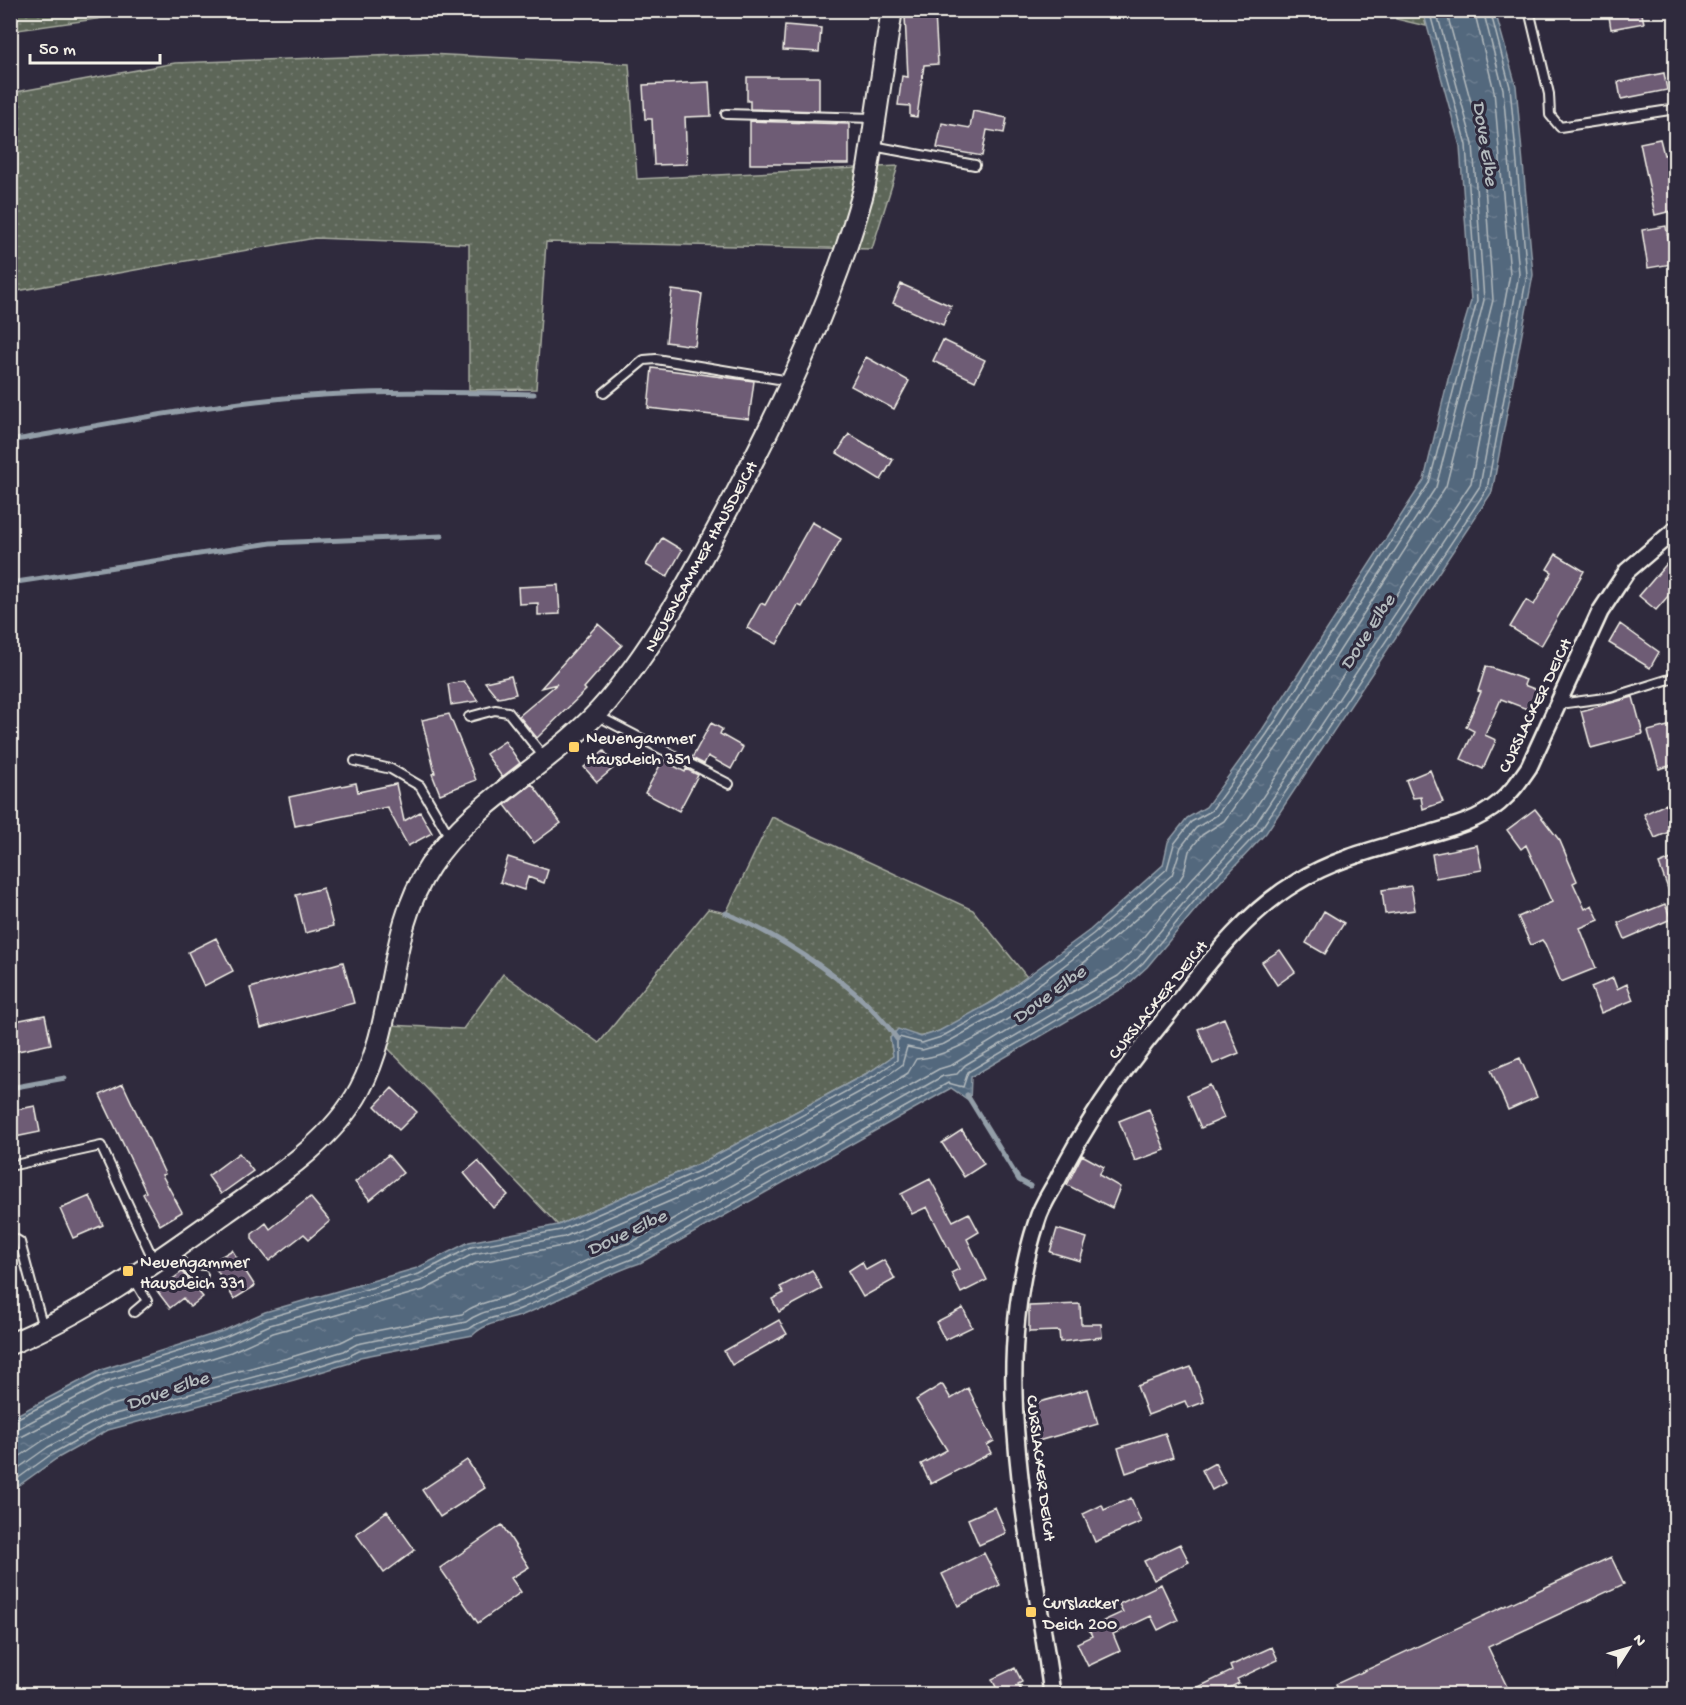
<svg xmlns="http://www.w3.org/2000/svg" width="1686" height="1705" viewBox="0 0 1686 1705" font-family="'Gochi Hand',sans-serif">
	<defs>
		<pattern id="grass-dots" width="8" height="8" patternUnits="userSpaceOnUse" patternTransform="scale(1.5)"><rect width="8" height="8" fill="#5d6659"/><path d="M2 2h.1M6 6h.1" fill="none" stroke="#757c71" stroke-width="1.8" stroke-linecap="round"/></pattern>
		<pattern id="water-ripples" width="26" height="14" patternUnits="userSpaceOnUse" patternTransform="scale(1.5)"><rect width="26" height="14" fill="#52677d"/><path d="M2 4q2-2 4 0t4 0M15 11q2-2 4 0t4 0" fill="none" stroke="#6c7d8f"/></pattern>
	</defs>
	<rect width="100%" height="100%" fill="#2f2a3d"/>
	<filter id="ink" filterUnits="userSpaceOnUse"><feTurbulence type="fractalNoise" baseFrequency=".0167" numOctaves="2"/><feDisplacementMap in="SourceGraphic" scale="12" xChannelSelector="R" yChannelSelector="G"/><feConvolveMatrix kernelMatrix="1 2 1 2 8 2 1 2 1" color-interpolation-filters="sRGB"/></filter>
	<g filter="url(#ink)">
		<!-- grass -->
		<path fill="url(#grass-dots)" stroke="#a8aca0" stroke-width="1.5" d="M 11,10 L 152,10 L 152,11 L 11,31 Z
			M 1396,11 L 1423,11 L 1426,26 L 1396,19 Z
			M 428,54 L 629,64 L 637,179 L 898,166 L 872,249 L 546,242 L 536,389 L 469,390 L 469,244 L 315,238 L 11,292 L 11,93 L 175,63 Z
			M 772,817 L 973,910 L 1027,977 C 998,998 957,1029 922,1036 C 912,1038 900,1037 890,1038 L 893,1056 L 871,1071 L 705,1161 L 558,1225 L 386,1046 L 391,1025 L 463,1029 L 503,974 L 599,1043 L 708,909 L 726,913 Z"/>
		<!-- water -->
		<path fill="url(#water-ripples)" stroke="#939ea8" stroke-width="1.5" d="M 1423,11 L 1495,11 L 1516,86 L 1533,275 L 1492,492 L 1266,833 L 1206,897 L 1147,967 L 1125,987 L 971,1077 L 970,1101 L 951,1088 L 640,1263 C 598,1277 561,1300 520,1316 C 503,1322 486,1322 473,1335 L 360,1357 L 350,1363 L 294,1380 L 108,1430 L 56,1459 L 11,1491 L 11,1418 L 101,1370 L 223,1331 L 265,1312 L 417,1268 L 469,1242 L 558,1225 L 705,1161 L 871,1071 L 893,1056 L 890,1038 L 898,1029 L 921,1037 L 939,1031 L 994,1001 L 1090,930 L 1163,865 L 1168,842 L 1187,818 L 1206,807 L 1262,730 L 1424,480 L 1450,371 L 1471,301 L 1460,146 Z"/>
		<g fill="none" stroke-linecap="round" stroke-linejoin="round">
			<!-- shore -->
			<path stroke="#b3babd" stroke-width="1.5" d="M 10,1422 L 103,1375 L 225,1337 L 267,1318 L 419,1274 L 471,1247 L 561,1230 L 708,1167 L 874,1076 L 897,1060 L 897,1041 L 899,1037 L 922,1043 L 941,1037 L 998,1006 L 1093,934 L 1167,869 L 1174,844 L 1191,822 L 1211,811 L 1267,734 L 1429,483 L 1477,301 L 1466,145 L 1429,10
				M 10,1430 L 19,1428 L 106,1382 L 228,1344 L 270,1325 L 421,1281 L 473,1254 L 564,1237 L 711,1173 L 878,1082 L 902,1065 L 907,1047 L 922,1050 L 944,1044 L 1002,1012 L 1098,940 L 1172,875 L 1181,847 L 1196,828 L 1217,815 L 1273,738 L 1436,487 L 1484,300 L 1473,144 L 1436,10
				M 10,1439 L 23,1436 L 110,1391 L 231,1352 L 273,1333 L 424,1290 L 476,1263 L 567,1245 L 715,1182 L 882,1090 L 908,1073 L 916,1059 C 985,1056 1125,929 1179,881 L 1184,873 L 1189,851 L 1202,835 L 1224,821 L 1280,743 L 1446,486 L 1493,300 L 1482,143 L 1446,10
				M 10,1463 L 44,1440 L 101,1408 L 288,1358 L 341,1342 L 355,1335 L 462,1314 C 477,1302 495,1301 513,1294 C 554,1278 590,1256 632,1242 L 939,1069 L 952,1065 L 1112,968 L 1131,952 L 1189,882 L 1248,819 L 1471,483 L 1510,274 L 1494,91 L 1474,10
				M 10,1474 L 48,1447 L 104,1417 L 291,1367 L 344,1351 L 357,1344 L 466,1322 C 481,1310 499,1310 517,1302 C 557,1286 594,1264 635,1250 L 943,1076 L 957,1074 L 965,1065 L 1118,976 L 1138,958 L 1196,888 L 1255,825 L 1480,486 L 1519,274 L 1503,89 L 1483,10
				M 10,1484 L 53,1453 L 106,1424 L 293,1374 L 347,1357 L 359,1351 L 469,1329 C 485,1317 502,1317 520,1309 C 560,1292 597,1271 638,1257 L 948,1083 L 963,1087 L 968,1072 L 1122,982 L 1143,963 L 1201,893 L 1261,829 L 1487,489 L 1527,275 L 1510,87 L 1490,10"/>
			<!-- stream -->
			<path stroke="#939ea8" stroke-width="5" d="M 10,441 C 101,425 192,407 284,398 C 367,390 450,392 534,394
				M 10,583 L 271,543 L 442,536
				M 726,913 C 782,937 863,988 897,1039
				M 10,1088 L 65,1078
				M 967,1095 L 1019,1180 L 1030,1186"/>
		</g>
		<!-- building -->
		<path fill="#6e5c75" stroke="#f4f1e8" stroke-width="1.5" d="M 1608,10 L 1641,10 L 1644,23 L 1611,29 Z
			M 935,14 L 938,64 L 924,65 L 917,117 L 910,116 L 910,106 L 898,105 L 902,76 L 908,77 L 905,16 Z
			M 785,25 L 821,28 L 819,52 L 783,50 Z
			M 1664,73 L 1667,90 L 1621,99 L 1618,82 Z
			M 747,77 L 819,77 L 819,111 L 750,109 L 750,101 L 747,101 Z
			M 709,82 L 711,116 L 685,117 L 687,164 L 654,165 L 652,119 L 645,119 L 643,85 Z
			M 973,111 L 1007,118 L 1004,133 L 987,130 L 982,156 L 937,148 L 942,123 L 970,128 Z
			M 750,121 L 849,124 L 849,164 L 750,164 Z
			M 1660,139 L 1664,155 L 1676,152 L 1676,210 L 1655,215 L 1640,143 Z
			M 1666,226 L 1672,264 L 1648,268 L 1642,230 Z
			M 901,284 L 951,306 L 943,325 L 893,303 Z
			M 672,290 L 702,294 L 695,346 L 666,342 Z
			M 943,340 L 985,360 L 975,381 L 933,361 Z
			M 866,357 L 909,381 L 894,409 L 851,386 Z
			M 652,368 L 754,381 L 749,419 L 648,408 Z
			M 849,434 L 893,460 L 881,480 L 837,453 Z
			M 812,522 L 841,539 L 802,607 L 798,605 L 777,644 L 747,628 L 761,603 L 765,605 Z
			M 662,538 L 682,550 L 667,577 L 646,565 Z
			M 1676,553 L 1676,587 L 1656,610 L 1639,596 Z
			M 1556,554 L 1584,571 L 1541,646 L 1510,627 L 1526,600 L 1534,605 L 1552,572 L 1547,569 Z
			M 558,585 L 560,614 L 538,615 L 538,603 L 519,604 L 518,587 Z
			M 598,624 L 622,645 L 584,688 L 586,690 L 537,738 L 519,716 L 557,684 L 541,688 Z
			M 1620,624 L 1659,652 L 1650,668 L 1609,643 Z
			M 1486,666 L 1526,680 L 1524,685 L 1542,692 L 1535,712 L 1501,699 L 1485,735 L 1496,740 L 1483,769 L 1461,759 L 1474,731 L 1466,727 L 1481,692 L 1478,691 Z
			M 511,676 L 516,694 L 504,697 L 498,698 L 485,682 Z
			M 464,681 L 478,701 L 451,705 L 448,684 Z
			M 1633,697 L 1643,734 L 1591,748 L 1581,711 Z
			M 449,714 L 476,780 L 440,794 L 432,774 L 435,773 L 422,720 Z
			M 711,723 L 722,729 L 720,734 L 743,747 L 731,769 L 708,756 L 704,764 L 692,758 Z
			M 1676,724 L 1676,764 L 1659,769 L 1648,731 Z
			M 505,741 L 520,763 L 502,777 L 486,754 Z
			M 604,751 L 616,766 L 597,782 L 584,767 Z
			M 663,760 L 685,772 L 686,769 L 698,775 L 679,811 L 645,793 Z
			M 1430,770 L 1443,802 L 1423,809 L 1421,797 L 1413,798 L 1406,780 Z
			M 356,783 L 358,792 L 396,784 L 404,821 L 420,812 L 432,833 L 408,846 L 387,807 L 295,826 L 289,797 Z
			M 532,784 L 561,823 L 534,843 L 505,805 Z
			M 1666,804 L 1676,829 L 1655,838 L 1644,814 Z
			M 1535,809 L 1560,841 L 1577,881 L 1573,883 L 1585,909 L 1592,905 L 1599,920 L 1580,928 L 1596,968 L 1561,982 L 1545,944 L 1542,940 L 1531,945 L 1518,917 L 1552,902 L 1526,845 L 1521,849 L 1507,830 Z
			M 1477,845 L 1482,870 L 1436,878 L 1432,854 Z
			M 508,857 L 548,870 L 544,883 L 528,877 L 524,890 L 500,882 Z
			M 1676,857 L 1676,904 L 1674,905 L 1659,864 Z
			M 1411,886 L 1415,910 L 1385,914 L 1382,890 Z
			M 323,888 L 333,926 L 305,933 L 296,895 Z
			M 1665,904 L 1671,919 L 1625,939 L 1618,923 Z
			M 1324,911 L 1344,923 L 1325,954 L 1306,943 Z
			M 216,938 L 233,971 L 204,986 L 188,952 Z
			M 1280,950 L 1295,972 L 1277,985 L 1262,962 Z
			M 343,962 L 354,1003 L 261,1028 L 250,988 Z
			M 1613,978 L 1617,989 L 1627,984 L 1633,1000 L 1601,1013 L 1591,987 Z
			M 45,1015 L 51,1044 L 13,1052 L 10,1022 Z
			M 1224,1018 L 1239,1053 L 1213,1064 L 1198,1029 Z
			M 1520,1058 L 1537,1097 L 1508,1110 L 1491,1070 Z
			M 123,1084 L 165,1174 L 162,1175 L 182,1212 L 160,1225 L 143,1194 L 146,1192 L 100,1095 Z
			M 1210,1085 L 1224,1118 L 1201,1128 L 1187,1095 Z
			M 392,1088 L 417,1112 L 399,1130 L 375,1106 Z
			M 35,1106 L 40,1132 L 10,1138 L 10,1111 Z
			M 1149,1109 L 1165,1150 L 1135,1161 L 1119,1121 Z
			M 962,1130 L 984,1164 L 964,1177 L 942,1143 Z
			M 239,1153 L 253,1171 L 221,1194 L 208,1176 Z
			M 388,1155 L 403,1173 L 370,1200 L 355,1182 Z
			M 1082,1155 L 1104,1167 L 1099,1175 L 1120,1187 L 1112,1208 L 1067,1185 Z
			M 478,1161 L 508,1195 L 493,1208 L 464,1173 Z
			M 930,1179 L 953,1221 L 969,1213 L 979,1232 L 967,1239 L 987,1280 L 961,1293 L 951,1273 L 959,1269 L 927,1207 L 912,1214 L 901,1194 Z
			M 90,1196 L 103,1225 L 73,1238 L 60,1209 Z
			M 310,1197 L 330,1221 L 309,1239 L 304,1234 L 269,1261 L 252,1239 L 252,1234 L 266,1223 L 270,1229 Z
			M 1057,1229 L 1087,1238 L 1080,1261 L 1050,1252 Z
			M 232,1250 L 255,1286 L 234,1299 L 212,1262 Z
			M 884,1260 L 895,1279 L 863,1297 L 848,1271 L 862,1262 L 866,1270 Z
			M 812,1270 L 822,1289 L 779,1312 L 772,1299 L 784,1293 L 780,1287 Z
			M 182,1272 L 203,1297 L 190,1307 L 183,1298 L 170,1308 L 157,1291 Z
			M 1080,1304 L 1081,1324 L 1101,1324 L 1102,1337 L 1060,1342 L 1059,1331 L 1029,1332 L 1029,1306 Z
			M 963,1308 L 972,1327 L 945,1340 L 936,1322 Z
			M 779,1320 L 787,1334 L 732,1365 L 724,1351 Z
			M 1191,1367 L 1204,1402 L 1188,1408 L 1185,1401 L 1148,1415 L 1137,1386 Z
			M 942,1384 L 951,1399 L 968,1388 L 994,1441 L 987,1445 L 991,1453 L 931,1484 L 921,1464 L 947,1450 L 916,1400 Z
			M 1088,1389 L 1098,1424 L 1038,1441 L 1028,1405 Z
			M 1165,1433 L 1173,1457 L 1126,1473 L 1118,1448 Z
			M 467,1460 L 485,1488 L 440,1517 L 422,1490 Z
			M 1215,1463 L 1225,1483 L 1212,1490 L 1202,1470 Z
			M 1131,1498 L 1141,1522 L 1095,1542 L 1083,1514 L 1102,1505 L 1104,1510 Z
			M 995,1507 L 1006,1533 L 979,1545 L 968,1519 Z
			M 387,1511 L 415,1550 L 384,1573 L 356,1534 Z
			M 502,1525 L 529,1567 L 511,1578 L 521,1592 L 478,1623 L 440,1568 Z
			M 1180,1544 L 1189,1562 L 1154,1580 L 1144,1561 Z
			M 984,1553 L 1000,1585 L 958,1606 L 942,1574 Z
			M 1611,1557 L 1624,1584 L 1488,1647 L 1511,1695 L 1341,1695 L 1336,1684 Z
			M 1161,1584 L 1178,1620 L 1158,1630 L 1151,1616 L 1113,1634 L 1120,1651 L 1088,1666 L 1077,1643 L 1092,1636 L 1088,1628 L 1123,1612 L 1119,1604 Z
			M 1272,1647 L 1278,1660 L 1237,1679 L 1239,1683 L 1227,1689 L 1230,1695 L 1182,1695 L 1232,1671 L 1230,1666 Z
			M 1015,1668 L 1022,1682 L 1018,1684 L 1023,1695 L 1000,1695 L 992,1679 Z"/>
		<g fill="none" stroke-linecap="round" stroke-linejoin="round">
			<defs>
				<path id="service" d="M 1529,10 L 1549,94 L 1550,115 L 1560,127 L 1676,109
					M 726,114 L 874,118
					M 873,146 L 975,165
					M 604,393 L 644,360 L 656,359 L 790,381
					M 1559,704 L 1612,697 L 1676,677
					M 596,715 L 729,784
					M 469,717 L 495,710 L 508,712 L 544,757
					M 355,761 L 391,769 L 420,786 L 451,839
					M 10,1166 L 101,1146 L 154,1261
					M 10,1236 L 20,1242 L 43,1328
					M 173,1252 L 192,1274 L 203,1275
					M 134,1279 L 147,1301 L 134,1312"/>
				<path id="minor" d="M 1052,1694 C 1032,1539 986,1375 1037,1221 C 1041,1206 1051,1192 1058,1179 C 1086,1122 1122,1071 1162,1022 C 1202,972 1241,915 1297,882 C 1334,859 1376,849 1418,837 C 1446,829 1477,822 1499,803 C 1512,792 1520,780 1529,767 L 1600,612 L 1627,571 L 1676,529"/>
				<path id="tertiary" d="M 10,1344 C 89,1311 156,1262 225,1213 C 273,1179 332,1142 360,1089 C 397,1019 386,932 430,866 C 473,799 558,761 608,701 C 660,638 698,566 736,494 C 786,397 834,299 863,193 C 868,174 870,154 873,135 C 879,94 885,52 892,10"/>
			</defs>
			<!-- service casing -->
			<use href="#service" stroke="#f4f1e8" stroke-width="12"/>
			<!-- minor casing -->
			<use href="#minor" stroke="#f4f1e8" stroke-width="20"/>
			<!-- tertiary casing -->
			<use href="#tertiary" stroke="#f4f1e8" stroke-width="24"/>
			<!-- service -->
			<use href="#service" stroke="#2f2a3d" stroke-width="8"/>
			<!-- minor -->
			<use href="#minor" stroke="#2f2a3d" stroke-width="15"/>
			<!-- tertiary -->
			<use href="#tertiary" stroke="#2f2a3d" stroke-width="20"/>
		</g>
	</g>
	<!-- markers -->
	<g fill="#ffd166" stroke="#2f2a3d" stroke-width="2">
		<rect x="568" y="741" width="12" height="12" rx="3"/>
		<rect x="122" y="1265" width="12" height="12" rx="3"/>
		<rect x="1025" y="1606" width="12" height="12" rx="3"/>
	</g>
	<g text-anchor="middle" stroke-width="6" stroke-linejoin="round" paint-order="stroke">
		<!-- street labels -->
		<g font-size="18" fill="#f4f1e8" stroke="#2f2a3d">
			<text transform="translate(700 556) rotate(-61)" y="6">NEUENGAMMER HAUSDEICH</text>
			<text transform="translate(1534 705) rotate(-64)" y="6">CURSLACKER DEICH</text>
			<text transform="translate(1157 999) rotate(-51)" y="6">CURSLACKER DEICH</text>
			<text transform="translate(1042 1468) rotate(83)" y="6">CURSLACKER DEICH</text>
		</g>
		<!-- poi labels -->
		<g font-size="18" fill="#f4f1e8" stroke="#2f2a3d" text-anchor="start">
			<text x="586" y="743">Neuengammer<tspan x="586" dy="21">Hausdeich 351</tspan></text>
			<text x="140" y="1267">Neuengammer<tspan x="140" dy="21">Hausdeich 331</tspan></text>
			<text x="1043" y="1608">Curslacker<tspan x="1043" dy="21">Deich 200</tspan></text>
		</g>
		<!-- water labels -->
		<g font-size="20" font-style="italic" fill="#b3babd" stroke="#2f2a3d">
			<text transform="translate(1487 143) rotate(81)" y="7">Dove Elbe</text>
			<text transform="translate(1366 631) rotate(-57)" y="7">Dove Elbe</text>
			<text transform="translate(1048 993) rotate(-36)" y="7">Dove Elbe</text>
			<text transform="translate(626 1231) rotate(-25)" y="7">Dove Elbe</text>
			<text transform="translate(167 1389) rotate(-19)" y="7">Dove Elbe</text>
		</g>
	</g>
	<!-- margin -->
	<rect width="1686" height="1705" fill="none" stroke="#2f2a3d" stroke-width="36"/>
	<rect x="18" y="18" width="1650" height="1669" fill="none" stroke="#f4f1e8" stroke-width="2" filter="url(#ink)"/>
	<!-- north arrow -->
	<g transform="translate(1629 1648) rotate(53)" stroke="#2f2a3d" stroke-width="4.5" paint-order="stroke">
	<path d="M0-4.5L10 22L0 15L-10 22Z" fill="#f4f1e8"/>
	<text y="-9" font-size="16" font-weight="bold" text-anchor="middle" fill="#f4f1e8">N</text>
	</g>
	<!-- scale -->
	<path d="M30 54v9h130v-9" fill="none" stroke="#f4f1e8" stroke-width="3"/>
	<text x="39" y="54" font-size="18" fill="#f4f1e8" stroke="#2f2a3d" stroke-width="4.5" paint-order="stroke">50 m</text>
</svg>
